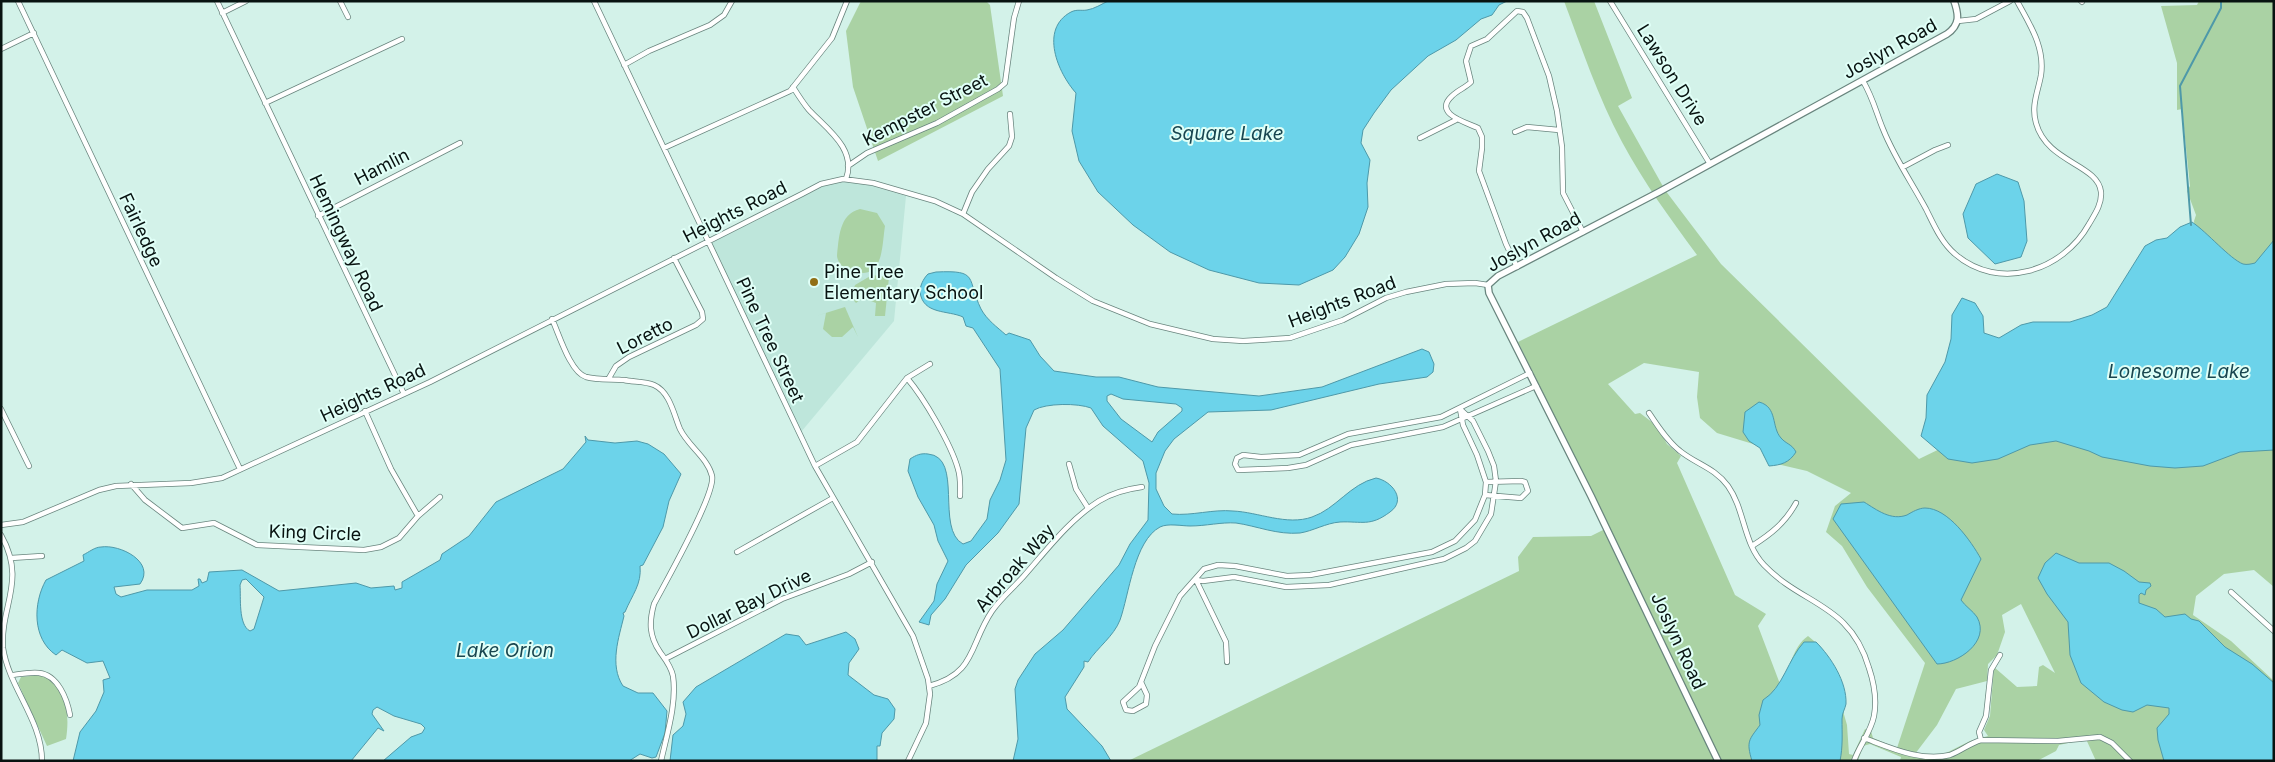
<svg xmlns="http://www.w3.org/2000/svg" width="2275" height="762" viewBox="0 0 2275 762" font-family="Inter,sans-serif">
	<rect width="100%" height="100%" fill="#d3f2e9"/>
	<!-- built -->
	<path fill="#bee6db" d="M 841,181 L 855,181 L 906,196 L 894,321 L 801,432 L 711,242 L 828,184 Z"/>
	<!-- green -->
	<path fill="#aad2a4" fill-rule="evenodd" d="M 861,1 L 986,1 L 990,5 L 1003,96 L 878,161 L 853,87 L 846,31 Z
		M 1564,1 L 1594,1 L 1632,98 L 1618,106 L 1665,190 L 1721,264 L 1919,459 L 1952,443 L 2171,282 L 2196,243 L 2194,221 L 2196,215 L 2187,191 L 2190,186 L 2182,109 L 2177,110 L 2177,63 L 2161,6 L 2197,5 L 2199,1 L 2274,1 L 2274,587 L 2254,570 L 2224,574 L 2196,596 L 2193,615 L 2231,641 L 2274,681 L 2274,761 L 2096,761 L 2086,739 L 2059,745 L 2056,751 L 2037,761 L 1900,761 L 1901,757 L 1870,744 L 1863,746 L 1858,761 L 1128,761 L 1519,571 L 1518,557 L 1533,537 L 1591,536 L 1609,527 L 1518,342 L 1697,255 C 1669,217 1644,183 1622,142 C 1598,97 1582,49 1564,1 ZM 1644,363 L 1699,372 L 1697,397 L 1700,418 L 1717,433 L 1763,447 L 1763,455 L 1768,462 L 1807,471 L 1851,493 L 1835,506 L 1826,532 L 1842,546 L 1867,587 L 1925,663 L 1897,748 L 1873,738 L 1871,731 L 1865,729 L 1853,755 L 1849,754 L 1847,725 L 1839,697 L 1820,646 L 1808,636 C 1792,647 1791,669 1780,684 L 1758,626 L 1766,614 L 1735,595 L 1677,463 L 1681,456 L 1667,444 L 1657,426 L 1640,413 L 1635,414 L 1608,384 ZM 2021,604 L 2055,673 L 2043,665 L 2039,667 L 2037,686 L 2017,687 L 1994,667 L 1990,716 L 1984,730 L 1988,736 L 1970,741 L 1940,756 L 1915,754 L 1937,725 L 1956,689 L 1987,681 L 1988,664 L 1997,655 L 2005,632 L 2002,615 Z
		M 860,209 L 877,213 L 885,226 C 883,238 883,255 877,265 C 868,280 839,273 837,256 C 839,238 839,214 860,209 Z
		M 872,275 L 889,277 L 885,316 L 875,316 L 876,303 L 866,299 L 861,299 L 856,303 L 849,295 L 853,291 L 855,285 Z
		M 845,307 L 858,337 L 853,327 L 842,337 L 832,337 L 823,329 L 826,313 L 816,316 Z
		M 39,675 C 67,681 70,715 66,739 L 47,746 L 18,683 L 21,677 Z"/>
	<!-- water -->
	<path fill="#6cd3ea" stroke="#4e99a9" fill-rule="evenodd" d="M 1108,1 L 1507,1 L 1499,5 L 1492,15 L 1481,19 L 1456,40 L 1428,56 L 1391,90 L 1374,113 L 1363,130 L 1361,143 L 1370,160 L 1367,183 L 1368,207 L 1359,234 L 1345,257 L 1333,270 L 1299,285 L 1259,283 L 1209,270 L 1170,252 L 1133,225 L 1098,192 L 1079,161 L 1072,131 L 1076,93 C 1058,73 1039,29 1071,12 C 1077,9 1081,11 1087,10 C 1094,9 1102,4 1108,1 Z
		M 1997,174 L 2018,182 L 2024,201 L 2027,241 L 2021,257 L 1995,264 L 1968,238 L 1963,214 L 1976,184 Z
		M 2192,222 C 2207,232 2230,259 2243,264 C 2247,265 2251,264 2255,263 L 2274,240 L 2274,450 L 2240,452 L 2203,466 L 2175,468 L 2150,466 L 2102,457 L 2089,451 L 2056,441 L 2030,445 L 1998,459 L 1972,463 L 1948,459 L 1921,436 L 1926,418 L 1927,395 L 1945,362 L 1951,339 L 1952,315 L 1962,298 L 1975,303 L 1983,316 L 1984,333 L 1999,338 L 2021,325 L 2033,322 L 2070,322 L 2092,315 L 2107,307 L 2145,246 L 2156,240 L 2167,238 L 2180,227 Z
		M 936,272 C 980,270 966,278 981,309 C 987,320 997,327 1006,335 L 1009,333 L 1030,340 L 1040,356 L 1054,371 L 1096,377 L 1119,377 L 1158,387 L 1259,396 L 1322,387 L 1422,349 L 1429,352 L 1434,364 L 1433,372 L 1427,377 L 1379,384 L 1271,410 L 1208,412 L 1174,439 L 1165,451 L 1156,473 L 1156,489 L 1164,506 L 1172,514 C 1192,516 1213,509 1233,511 C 1258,512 1287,526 1312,517 C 1336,509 1350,484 1376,478 C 1392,481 1407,500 1390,512 C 1370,527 1362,521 1340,522 C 1326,523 1313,531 1300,533 C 1277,535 1257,526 1236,523 C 1221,522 1206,526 1190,526 C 1182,526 1168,523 1160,527 C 1134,541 1129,595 1120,620 C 1114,636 1097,648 1088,662 L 1084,661 L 1084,667 L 1065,697 L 1067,709 L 1102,746 L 1111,761 L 1013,761 L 1018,739 L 1015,689 L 1018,680 L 1035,654 L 1063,630 L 1119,565 L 1130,544 L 1148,520 L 1149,483 L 1143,461 L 1103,426 L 1091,408 C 1078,403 1046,403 1034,410 L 1026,428 L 1019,504 L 998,533 L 966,565 L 945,599 L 931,615 L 929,625 L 919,622 L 934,601 L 937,584 L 948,561 L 938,541 L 934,525 L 918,497 L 908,471 L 910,459 C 916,455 921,453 928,454 C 964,457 935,529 963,544 L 971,541 L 987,519 L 990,500 L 1000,480 L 1006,460 L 1000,369 L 973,328 L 966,326 L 963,317 C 948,310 923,315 920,292 C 920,286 923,279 928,274 ZM 1111,394 L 1123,399 L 1176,404 L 1182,408 L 1182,411 L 1158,432 L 1152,442 L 1121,419 L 1107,401 L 1107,396 Z
		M 1759,402 C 1778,407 1771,427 1781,438 C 1786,444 1792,444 1796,452 C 1789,463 1781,465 1769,466 L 1760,448 L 1749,441 L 1743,432 L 1745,412 Z
		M 585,436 L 588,440 L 615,443 L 637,441 L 648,444 L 664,454 L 681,474 L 669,501 L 663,527 L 643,565 L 640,566 C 642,584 632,595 625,612 L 623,613 L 624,616 C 619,637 609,665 623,686 L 638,693 L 653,693 L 667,711 L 665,733 L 656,757 L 652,758 L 640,754 L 629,761 L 383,761 L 411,737 L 422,733 L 425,728 L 421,724 L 394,716 L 377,707 L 373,710 L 372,714 L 384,731 L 378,728 L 351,761 L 73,761 L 80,732 L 96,711 L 104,692 L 103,680 L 110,678 L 103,661 L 87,663 L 62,650 L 56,655 C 32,639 33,603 46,580 L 84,561 L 83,555 C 89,552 95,547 101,547 C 120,544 156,562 140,584 L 114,587 L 116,594 L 121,597 L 147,590 L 192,590 L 199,586 L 198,579 L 200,579 L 202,583 L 207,581 L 209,572 L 242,570 L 279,591 L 356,583 L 371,588 L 394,586 L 395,590 L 402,588 L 402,582 L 440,560 L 442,554 L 469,536 L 496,502 L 563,469 L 586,442 ZM 246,579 L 264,597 L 254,629 L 250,631 C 238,625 241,597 240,585 L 242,580 Z
		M 1864,502 C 1877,510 1891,521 1907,515 C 1912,512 1919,508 1925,508 C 1948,508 1971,541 1981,559 L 1961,600 C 1965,606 1973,611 1977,617 C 1991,642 1957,664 1937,664 L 1833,519 L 1841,504 Z
		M 2056,553 L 2079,563 L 2109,563 L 2124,571 L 2139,582 L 2150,583 L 2151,586 L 2146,590 L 2145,595 L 2141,593 L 2139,595 L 2139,603 L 2156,609 L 2165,617 L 2185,614 L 2191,619 L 2199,621 L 2225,647 L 2252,664 L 2274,683 L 2274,761 L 2164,761 L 2158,740 L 2157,728 L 2169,714 L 2169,708 L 2147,705 L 2133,712 L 2122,710 L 2104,702 L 2081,683 L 2070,655 L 2068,622 L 2047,594 L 2038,578 L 2045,563 Z
		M 846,632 L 855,639 L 859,649 L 849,663 L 848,675 L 874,695 L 888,699 L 895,709 L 894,719 L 882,733 L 880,746 L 877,746 L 877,761 L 670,761 L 673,735 L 683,726 L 686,714 L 683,702 L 696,687 L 786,634 L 799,636 L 806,645 Z
		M 1804,642 L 1816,642 C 1831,657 1847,682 1846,704 C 1845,709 1842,713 1842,719 C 1842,734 1843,746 1840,761 L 1752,761 C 1746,741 1749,740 1760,725 L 1759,715 L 1763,700 C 1783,688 1788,659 1804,642 Z"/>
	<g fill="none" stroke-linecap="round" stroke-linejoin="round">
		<!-- stream -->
		<path stroke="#4e99a9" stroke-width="2" d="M 2191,225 L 2180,86 L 2221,8 L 2221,1"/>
		<defs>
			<path id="minor" d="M 18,1 L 240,469
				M 217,1 L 404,394
				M 340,1 L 348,17
				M 594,1 L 815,466 L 913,636 L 928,679 L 930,694 L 926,723 L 908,761
				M 1610,1 L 1710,164
				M 2081,1 L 2082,2
				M 222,13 L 246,1
				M 1958,21 L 1976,19 L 2010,1
				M 1,49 L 34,33
				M 624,65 L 649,51 L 710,25 L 724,15 L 732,1
				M 1863,81 C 1873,98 1876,112 1883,129 C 1894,157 1912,183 1926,209 C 1934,225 1941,242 1955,254 C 1999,292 2063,271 2089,224 C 2095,214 2102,204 2101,192 C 2098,164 2047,163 2036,123 C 2031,105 2038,92 2041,75 C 2045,47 2030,25 2017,1
				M 793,87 C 798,95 803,103 809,110 C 827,129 857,149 846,179
				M 265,103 L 402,39
				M 1515,132 L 1527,127 L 1559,130
				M 1420,138 L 1456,120
				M 664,148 L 790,91 L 832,38 L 847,1
				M 848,166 L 867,153 L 937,123 L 998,89 L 1005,83 L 1014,18 L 1019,1
				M 1903,167 L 1935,150 L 1948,145
				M 963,214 L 972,192 L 988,169 L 1009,146 L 1012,137 L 1010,114
				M 318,216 L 460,143
				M 1517,267 L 1506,244 L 1479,171 L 1482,148 L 1482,137 L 1478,128 C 1468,123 1432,114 1452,96 C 1458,90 1465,88 1471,82 L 1466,61 L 1471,46 L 1487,39 L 1517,11 L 1523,12 L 1527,18 L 1549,76 L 1557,111 L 1562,147 L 1563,193 L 1583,232
				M 552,319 C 559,334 570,372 586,377 C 597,380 612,379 624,380 C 633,382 645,381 654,385 C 670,392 674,415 680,429 C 688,446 708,458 712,476 C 716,494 665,583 654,604 C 649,622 649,636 660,652 C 665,659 671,666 673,676 C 677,703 667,734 661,761
				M 1530,373 L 1441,417 L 1348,434 L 1299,455 L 1261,457 L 1243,455 L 1237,458 L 1235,464 L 1238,470 L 1288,468 L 1306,465 L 1351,445 L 1443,427 L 1536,386
				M 609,378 L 616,366 L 629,357 L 696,325 L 703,319 L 702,312 L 674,258
				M 907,378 C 924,398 951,444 958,469 C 961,478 960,487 960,496
				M 1,409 L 29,466
				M 1649,413 C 1658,426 1667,441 1680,451 C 1696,464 1715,468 1728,486 C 1745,510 1743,543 1764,565 C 1803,606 1850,603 1869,668 C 1874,683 1877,700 1874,716 C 1871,732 1859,746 1854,761
				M 1069,464 L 1076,489 L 1088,508
				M 815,466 L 857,442 L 907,378 L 930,364
				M 131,484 L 145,500 L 182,528 L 214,523 L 257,545 L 364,550 L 381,547 L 399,538 L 418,516 L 391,469 L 365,411
				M 1485,495 L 1521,498 L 1528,491 L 1525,482 L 1521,481 L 1486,482
				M 418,516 L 440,497
				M 1,525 L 23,522 L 99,490 L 116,486 L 191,483 L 222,478 L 430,382 L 802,194 L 821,184 L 843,179 L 873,183 L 935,201 L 963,214 L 1056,278 L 1093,301 L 1150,324 L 1213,339 L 1243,341 L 1290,338 L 1343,320 L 1386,298 L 1406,292 L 1446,284 L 1475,283 L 1488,285
				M 1,535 C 27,581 0,606 3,648 C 9,688 42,720 42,761
				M 1752,546 C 1771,534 1785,523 1796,503
				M 737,552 L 833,498
				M 11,558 L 42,556
				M 1196,580 L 1203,581 L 1234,577 L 1286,587 L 1329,585 L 1444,559 L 1466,548 L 1475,541 L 1491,514 L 1496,481 L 1494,466 L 1488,451 L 1473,421 L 1461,410
				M 1196,580 L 1226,642 L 1227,662
				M 2231,592 L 2274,631
				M 665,659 L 782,599 L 849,574 L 872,562
				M 12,675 C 20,674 31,672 39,673 C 58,675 67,699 70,715
				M 1141,682 L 1147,695 L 1146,704 L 1133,711 L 1126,710 L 1123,702 L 1139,687 L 1155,646 L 1180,596 L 1204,569 L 1218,565 L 1235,566 L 1287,576 L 1310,575 L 1432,552 L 1455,541 L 1475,520 L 1485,495 L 1486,482 L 1477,455 L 1463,425 L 1460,409
				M 929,686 C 976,674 969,645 992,611 C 1001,598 1013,588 1023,577 C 1046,551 1069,520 1099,501 C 1112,493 1127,489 1142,487
				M 1864,738 C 1891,748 1921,762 1950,755 C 1961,751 1970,743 1981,740 L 2058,741 L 2100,737 L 2112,743 L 2130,761
				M 1981,740 L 1979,732 L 1986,716 L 1991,670 L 2000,655"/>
			<path id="tertiary" d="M 1718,761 L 1591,496 L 1489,293 L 1488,285 L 1498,276 L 1659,192 L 1947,34 C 1960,25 1959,15 1954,1"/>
		</defs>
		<!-- minor casing -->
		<use href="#minor" stroke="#69857e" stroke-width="6"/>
		<!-- tertiary casing -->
		<use href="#tertiary" stroke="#69857e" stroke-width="8"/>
		<!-- minor -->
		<use href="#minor" stroke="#fff" stroke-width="4.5"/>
		<!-- tertiary -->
		<use href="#tertiary" stroke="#fff" stroke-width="5.5"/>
	</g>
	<!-- markers -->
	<circle fill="#916f15" stroke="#e0fff7" stroke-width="2" cx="814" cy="282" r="5"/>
	<g text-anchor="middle" stroke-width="4" stroke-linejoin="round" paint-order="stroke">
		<!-- street labels -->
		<g font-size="18" fill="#081311" stroke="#e0fff7">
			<text transform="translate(1890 49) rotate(-29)" y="6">Joslyn Road</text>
			<text transform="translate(1672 75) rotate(58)" y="6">Lawson Drive</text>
			<text transform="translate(925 110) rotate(-27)" y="6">Kempster Street</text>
			<text transform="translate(382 167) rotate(-27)" y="6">Hamlin</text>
			<text transform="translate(735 212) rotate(-27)" y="6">Heights Road</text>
			<text transform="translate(141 230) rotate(65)" y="6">Fairledge</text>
			<text transform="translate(1534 242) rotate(-29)" y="6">Joslyn Road</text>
			<text transform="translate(346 243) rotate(65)" y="6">Hemingway Road</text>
			<text transform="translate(1342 302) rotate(-21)" y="6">Heights Road</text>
			<text transform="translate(645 336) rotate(-27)" y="6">Loretto</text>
			<text transform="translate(770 340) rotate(65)" y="6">Pine Tree Street</text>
			<text transform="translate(373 393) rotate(-25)" y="6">Heights Road</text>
			<text transform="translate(315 533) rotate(2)" y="6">King Circle</text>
			<text transform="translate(1015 568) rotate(-49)" y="6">Arbroak Way</text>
			<text transform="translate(749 604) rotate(-26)" y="6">Dollar Bay Drive</text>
			<text transform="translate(1678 641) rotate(65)" y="6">Joslyn Road</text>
		</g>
		<!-- poi labels -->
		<g font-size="18" fill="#081311" stroke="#e0fff7" text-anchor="start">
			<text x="824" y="278">Pine Tree<tspan x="824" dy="21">Elementary School</tspan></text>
		</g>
		<!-- water labels -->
		<g font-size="19" font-style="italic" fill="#184650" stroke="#e0fff7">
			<text x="1227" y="140">Square Lake</text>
			<text x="2179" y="378">Lonesome Lake</text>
			<text x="505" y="657">Lake Orion</text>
		</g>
	</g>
	<!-- border -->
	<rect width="2275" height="762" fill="none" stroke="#081311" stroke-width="5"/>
</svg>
